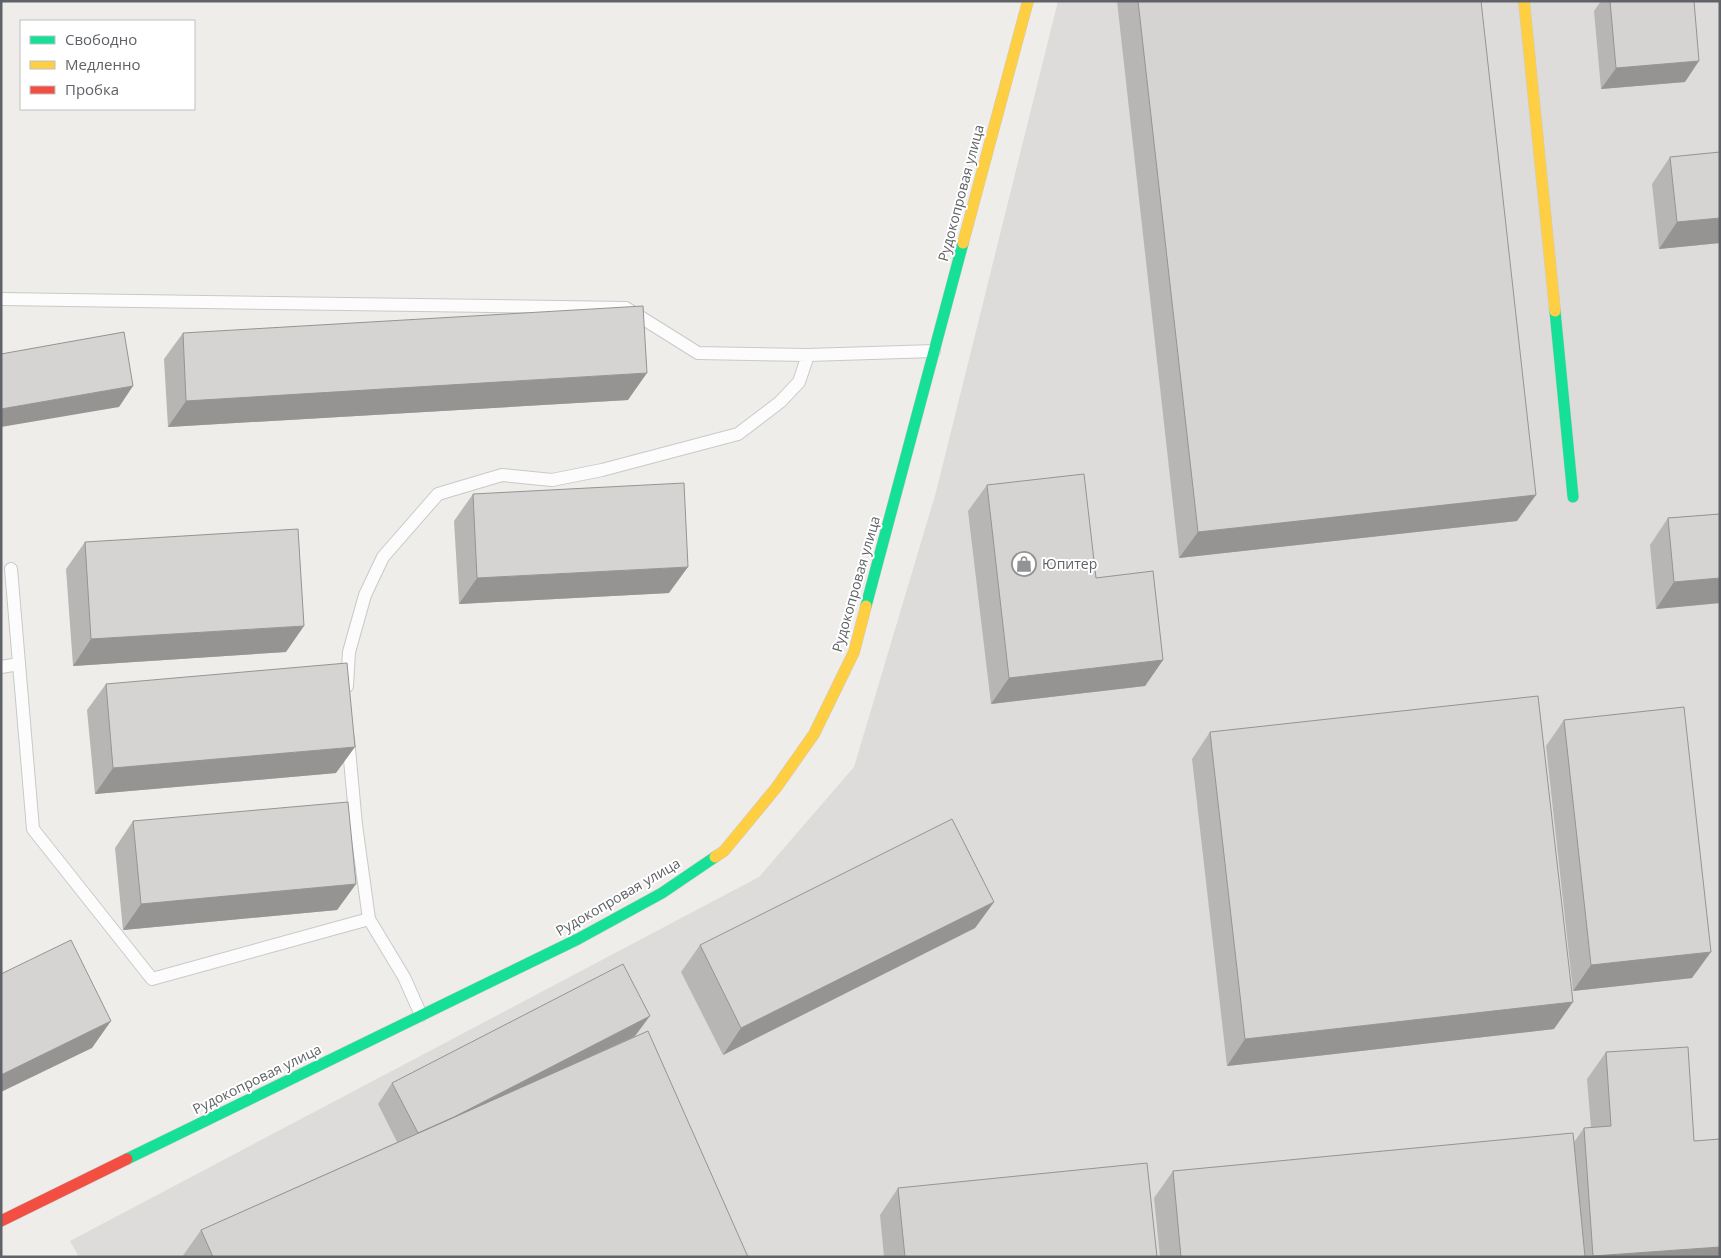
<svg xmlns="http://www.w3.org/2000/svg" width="1721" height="1258" viewBox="0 0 1721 1258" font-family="'Open Sans',sans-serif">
	<rect width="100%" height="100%" fill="#eeedea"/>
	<!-- industrial -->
	<path fill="#dedcda" d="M 1058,1 L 1720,1 L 1720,1257 L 79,1257 L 70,1241 L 759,877 L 854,767 L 936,492 Z"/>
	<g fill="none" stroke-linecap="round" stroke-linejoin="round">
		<defs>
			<path id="lane" d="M 1,299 L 626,308 L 698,353 L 808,355 L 934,351
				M 11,569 L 33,829 L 152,979 L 369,919 L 404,977 L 421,1015
				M 1,667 L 19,664
				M 347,686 L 349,652 L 365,595 L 383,557 L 438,494 L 502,475 L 552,480 L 602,470 L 738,434 L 780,402 L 799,382 L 808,355
				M 348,738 L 356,825 L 369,919"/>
			<path id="fast" d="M 1555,311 L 1573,497
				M 866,606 L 963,243
				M 127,1159 L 578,939 L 662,893 L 715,857"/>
			<path id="slow" d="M 1524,1 L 1555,311
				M 963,243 L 1028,1
				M 715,857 L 724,851 L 776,788 L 814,734 L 854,652 L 866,606"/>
			<path id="jam" d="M 1,1221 L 127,1159"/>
		</defs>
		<!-- lane casing -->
		<use href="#lane" stroke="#c9c9c9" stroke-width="14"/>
		<!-- fast casing -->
		<use href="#fast" stroke="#cbcbcb" stroke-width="12"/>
		<!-- slow casing -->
		<use href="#slow" stroke="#cbcbcb" stroke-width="12"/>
		<!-- jam casing -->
		<use href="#jam" stroke="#cbcbcb" stroke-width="12"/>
		<!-- lane -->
		<use href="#lane" stroke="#fcfcfc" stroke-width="12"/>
		<!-- fast -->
		<use href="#fast" stroke="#16e098" stroke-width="11"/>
		<!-- slow -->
		<use href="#slow" stroke="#ffcf43" stroke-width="11"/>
		<!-- jam -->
		<use href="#jam" stroke="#f24e42" stroke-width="11"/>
	</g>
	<!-- wall -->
	<path fill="#b7b6b5" d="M 1117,1 L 1481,1 L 1517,521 L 1179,558 Z
		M 1601,1 L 1694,1 L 1685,82 L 1601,89 L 1594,11 Z
		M 1670,157 L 1720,243 L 1659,249 L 1652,184 Z
		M 183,333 L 628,400 L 168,427 L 164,359 Z
		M 987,485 L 1096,578 L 1163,660 L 1145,686 L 991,704 L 968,511 Z
		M 473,494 L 669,593 L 459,604 L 454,521 Z
		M 1720,514 L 1720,603 L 1656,609 L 1650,545 L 1668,518 Z
		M 85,542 L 286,652 L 73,666 L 66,569 Z
		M 106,684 L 336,773 L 95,794 L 87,710 Z
		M 1564,720 L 1692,978 L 1573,991 L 1546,746 Z
		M 1210,732 L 1554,1029 L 1227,1066 L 1192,759 Z
		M 133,821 L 356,884 L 337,910 L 123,930 L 115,848 Z
		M 994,902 L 975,928 L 723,1055 L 681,972 L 700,945 Z
		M 635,1036 L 748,1257 L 182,1257 L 201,1230 L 397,1142 L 378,1104 L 392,1083 Z
		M 1606,1052 L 1694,1141 L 1720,1257 L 1160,1257 L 1154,1198 L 1173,1171 L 1574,1142 L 1584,1128 L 1591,1128 L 1587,1079 Z
		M 898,1188 L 1157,1257 L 884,1257 L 880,1215 Z"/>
	<!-- shaded-wall -->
	<path fill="#959493" d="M 1699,61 L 1685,82 L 1601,89 L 1616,68 Z
		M 1720,218 L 1720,243 L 1659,249 L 1677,222 Z
		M 647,373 L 628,400 L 168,427 L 186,401 Z
		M 133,386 L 119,407 L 1,427 L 1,409 Z
		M 1536,495 L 1517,521 L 1179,558 L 1198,532 Z
		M 688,567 L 669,593 L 459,604 L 477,578 Z
		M 1720,578 L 1720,603 L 1656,609 L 1674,582 Z
		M 304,626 L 286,652 L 73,666 L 91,639 Z
		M 1163,660 L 1145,686 L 991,704 L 1009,678 Z
		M 355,747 L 336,773 L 95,794 L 113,768 Z
		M 356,884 L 337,910 L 123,930 L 141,904 Z
		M 994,902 L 975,928 L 723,1055 L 741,1028 Z
		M 1711,952 L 1692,978 L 1573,991 L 1591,965 Z
		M 1573,1002 L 1554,1029 L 1227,1066 L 1245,1039 Z
		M 650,1016 L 635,1036 L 419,1135 Z
		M 111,1021 L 92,1048 L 1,1092 L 1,1075 Z
		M 1720,1247 L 1720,1257 L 1592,1257 L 1593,1256 Z"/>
	<!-- building -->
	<path fill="#d5d4d2" stroke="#959493" d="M 1138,1 L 1481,1 L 1536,495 L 1198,532 Z
		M 1610,1 L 1694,1 L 1699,61 L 1616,68 Z
		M 1720,152 L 1720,218 L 1677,222 L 1670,157 Z
		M 643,306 L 647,373 L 186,401 L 183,333 Z
		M 124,332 L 133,386 L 1,409 L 1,354 Z
		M 1084,474 L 1096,578 L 1153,571 L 1163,660 L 1009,678 L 987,485 Z
		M 684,483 L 688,567 L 477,578 L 473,494 Z
		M 1720,514 L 1720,578 L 1674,582 L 1668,518 Z
		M 298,529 L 304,626 L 91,639 L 85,542 Z
		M 347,663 L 355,747 L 113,768 L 106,684 Z
		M 1538,696 L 1573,1002 L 1245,1039 L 1210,732 Z
		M 1684,707 L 1711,952 L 1591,965 L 1564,720 Z
		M 348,802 L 356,884 L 141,904 L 133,821 Z
		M 952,819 L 994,902 L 741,1028 L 700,945 Z
		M 71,940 L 111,1021 L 1,1075 L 1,974 Z
		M 623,964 L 650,1016 L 454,1117 L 418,1133 L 392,1083 Z
		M 648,1031 L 748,1257 L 213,1257 L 201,1230 Z
		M 1688,1047 L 1694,1141 L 1720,1139 L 1720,1247 L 1593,1256 L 1584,1128 L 1611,1126 L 1606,1052 Z
		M 1573,1133 L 1585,1257 L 1181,1257 L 1173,1171 Z
		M 1147,1163 L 1157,1257 L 905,1257 L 898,1188 Z"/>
	<!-- icons -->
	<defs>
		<symbol id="shop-ring" viewBox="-11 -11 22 22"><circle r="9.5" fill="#fff" stroke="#919394" stroke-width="1.5"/><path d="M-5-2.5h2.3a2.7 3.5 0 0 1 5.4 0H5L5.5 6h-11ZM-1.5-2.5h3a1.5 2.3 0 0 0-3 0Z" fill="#919394"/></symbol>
	</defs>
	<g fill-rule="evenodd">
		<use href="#shop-ring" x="1010" y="550" width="28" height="28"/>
	</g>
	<g text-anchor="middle" stroke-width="4" stroke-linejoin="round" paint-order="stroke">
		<!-- street labels -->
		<g font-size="14" fill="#5f6266" stroke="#fff">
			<text transform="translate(961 193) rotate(-75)" y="5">Рудокопровая улица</text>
			<text transform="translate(856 584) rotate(-74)" y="5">Рудокопровая улица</text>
			<text transform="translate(618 897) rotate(-30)" y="5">Рудокопровая улица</text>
			<text transform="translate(257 1079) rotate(-26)" y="5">Рудокопровая улица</text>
		</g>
		<!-- poi labels -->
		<g font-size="14" fill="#5f6266" stroke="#fff" text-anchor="start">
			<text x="1042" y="569">Юпитер</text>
		</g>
	</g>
	<!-- border -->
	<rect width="1721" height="1258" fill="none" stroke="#5f6266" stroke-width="5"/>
	<!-- legend -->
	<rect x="20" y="20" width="175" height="90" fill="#ffffff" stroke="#bfc0c2"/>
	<rect x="30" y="36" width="25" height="8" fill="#16e098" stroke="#bfc0c2"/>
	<text x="65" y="45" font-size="15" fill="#5f6266">Свободно</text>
	<rect x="30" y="61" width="25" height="8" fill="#ffcf43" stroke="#bfc0c2"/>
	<text x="65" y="70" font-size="15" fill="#5f6266">Медленно</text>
	<rect x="30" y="86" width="25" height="8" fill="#f24e42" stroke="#bfc0c2"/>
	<text x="65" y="95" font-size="15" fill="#5f6266">Пробка</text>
</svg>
